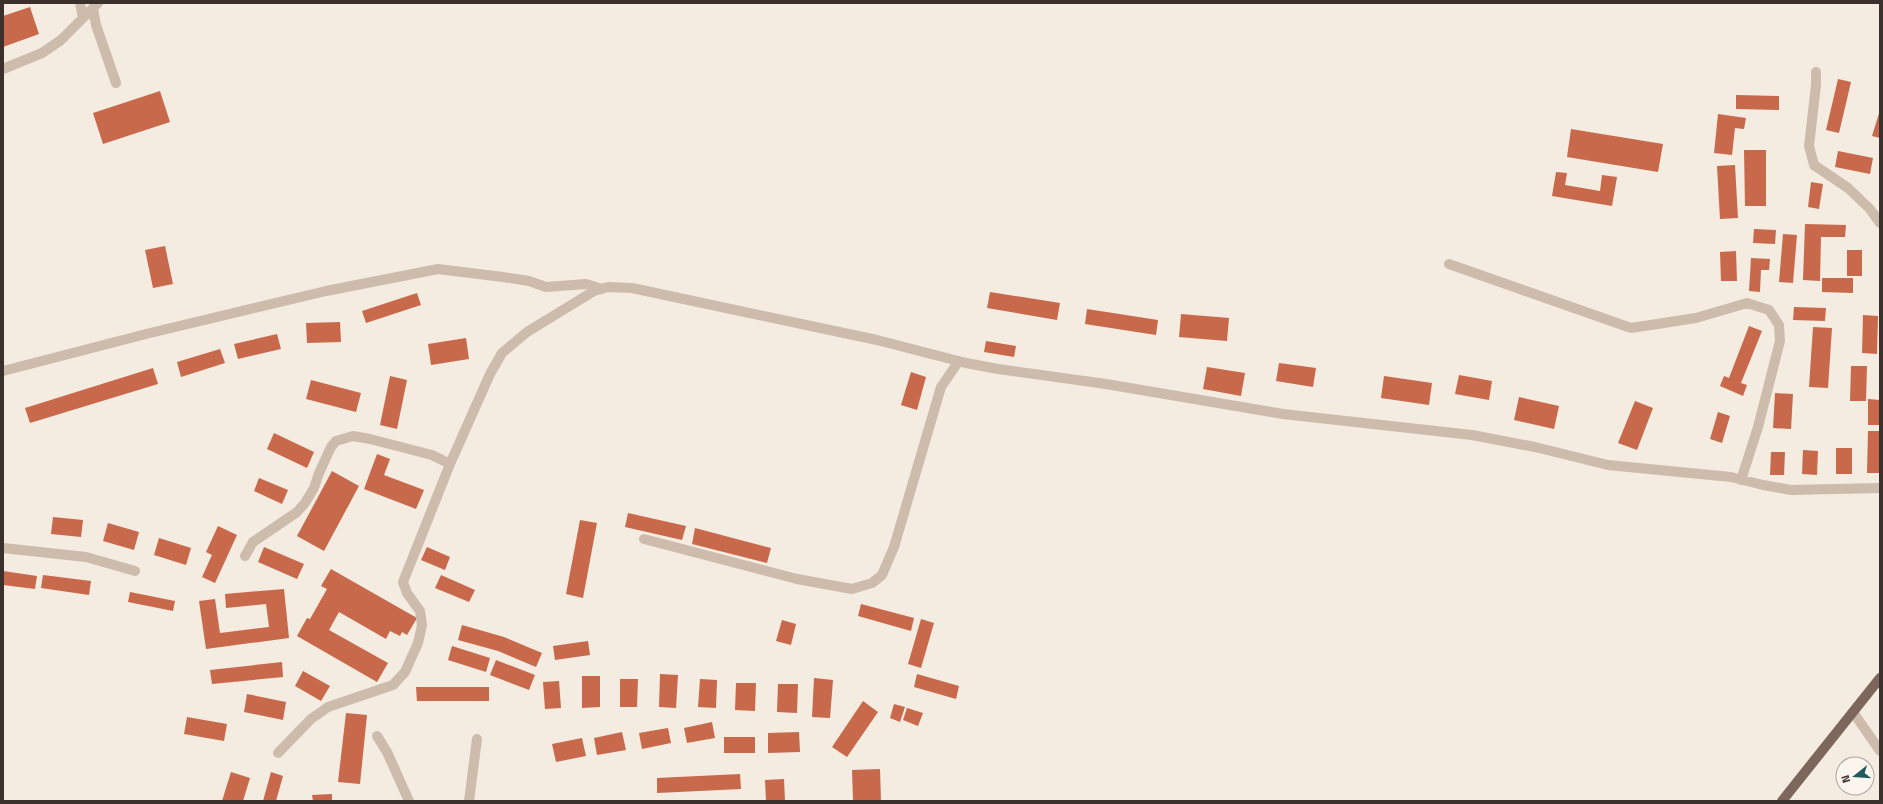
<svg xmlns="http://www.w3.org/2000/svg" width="1883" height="804" viewBox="0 0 1883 804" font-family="'Titillium Web',sans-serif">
	<rect width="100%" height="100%" fill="#f4ebe1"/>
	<!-- building -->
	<path fill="#c8694b" d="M 30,7 L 39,34 L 3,47 L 3,16 Z
		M 1838,79 L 1851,82 L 1839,133 L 1826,130 Z
		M 160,91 L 170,122 L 103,144 L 93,113 Z
		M 1736,95 L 1779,96 L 1779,110 L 1736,109 Z
		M 1880,110 L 1880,138 L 1872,136 Z
		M 1718,114 L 1746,118 L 1744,129 L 1735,128 L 1732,155 L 1714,153 Z
		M 1571,129 L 1663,144 L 1658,172 L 1567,157 Z
		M 1744,150 L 1766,150 L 1766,206 L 1745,206 Z
		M 1838,151 L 1873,158 L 1870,174 L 1835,167 Z
		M 1735,165 L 1738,218 L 1720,219 L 1717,166 Z
		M 1556,172 L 1567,173 L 1565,185 L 1600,191 L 1602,175 L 1617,177 L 1612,206 L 1552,196 Z
		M 1811,182 L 1823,184 L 1819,209 L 1808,207 Z
		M 1805,224 L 1846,225 L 1845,237 L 1821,237 L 1820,281 L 1803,280 Z
		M 1754,229 L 1776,230 L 1775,244 L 1753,243 Z
		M 1783,234 L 1797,235 L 1793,283 L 1779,282 Z
		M 165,246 L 173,284 L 153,288 L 145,250 Z
		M 1847,250 L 1862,250 L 1862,276 L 1847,276 Z
		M 1736,251 L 1737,281 L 1721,281 L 1720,252 Z
		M 1751,258 L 1770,259 L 1769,270 L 1761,270 L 1760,292 L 1749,291 Z
		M 1822,278 L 1853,278 L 1853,293 L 1822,292 Z
		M 990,292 L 1060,303 L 1057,320 L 987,308 Z
		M 417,293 L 421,305 L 366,323 L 362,311 Z
		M 1794,307 L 1826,308 L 1825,321 L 1793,320 Z
		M 1087,309 L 1158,320 L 1156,335 L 1085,324 Z
		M 1181,314 L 1229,318 L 1227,341 L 1179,337 Z
		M 1863,315 L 1878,316 L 1877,354 L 1862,353 Z
		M 340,322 L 341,342 L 307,343 L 306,323 Z
		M 1749,326 L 1762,331 L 1741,383 L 1747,385 L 1743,396 L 1720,386 L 1724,376 L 1729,378 Z
		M 1813,327 L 1832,328 L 1828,388 L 1809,387 Z
		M 277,334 L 281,349 L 238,359 L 234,344 Z
		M 466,338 L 469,359 L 431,365 L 428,344 Z
		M 986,341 L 1016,346 L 1014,357 L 984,352 Z
		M 220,349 L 225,363 L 181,377 L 177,362 Z
		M 1279,363 L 1316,368 L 1313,387 L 1276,381 Z
		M 1851,366 L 1867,366 L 1866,401 L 1850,401 Z
		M 1207,367 L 1245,373 L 1241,396 L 1203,389 Z
		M 153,368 L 158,384 L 30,423 L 25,408 Z
		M 911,372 L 926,377 L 917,410 L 901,405 Z
		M 1459,375 L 1492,381 L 1489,400 L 1455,394 Z
		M 390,376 L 407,380 L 397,429 L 380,425 Z
		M 1384,376 L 1432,383 L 1429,405 L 1381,398 Z
		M 311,380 L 361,393 L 356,412 L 306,399 Z
		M 1775,393 L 1793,394 L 1791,429 L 1773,428 Z
		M 1519,397 L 1559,406 L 1554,429 L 1514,420 Z
		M 1868,399 L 1880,400 L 1880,425 L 1868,425 Z
		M 1635,401 L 1653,408 L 1637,450 L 1618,443 Z
		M 1718,412 L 1730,416 L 1722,443 L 1710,439 Z
		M 1868,431 L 1880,431 L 1880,473 L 1867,473 Z
		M 274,433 L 314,452 L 307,468 L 267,449 Z
		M 1836,448 L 1852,448 L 1852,474 L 1836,474 Z
		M 1803,450 L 1818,451 L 1817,475 L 1802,474 Z
		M 1771,452 L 1785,452 L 1784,475 L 1770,475 Z
		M 377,454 L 390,459 L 384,475 L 424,490 L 416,509 L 364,489 Z
		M 332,471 L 359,486 L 324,551 L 297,536 Z
		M 259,478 L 288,490 L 282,504 L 254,491 Z
		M 628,513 L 686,526 L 682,540 L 625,527 Z
		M 53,517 L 83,520 L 81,537 L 51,534 Z
		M 580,520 L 597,523 L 583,598 L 566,594 Z
		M 108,523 L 139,532 L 134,550 L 103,541 Z
		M 218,526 L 237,535 L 215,583 L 202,577 L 212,555 L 206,552 Z
		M 695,528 L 771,548 L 767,563 L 692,544 Z
		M 159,538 L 191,548 L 186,565 L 154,555 Z
		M 264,547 L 304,564 L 297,579 L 258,562 Z
		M 427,547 L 450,557 L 445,570 L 421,560 Z
		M 331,569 L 417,618 L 407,635 L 402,632 L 400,636 L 390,631 L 386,639 L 339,612 L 329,630 L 388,663 L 377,682 L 297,636 L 307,618 L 310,619 L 327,589 L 321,586 Z
		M 3,571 L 37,576 L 35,589 L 3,585 Z
		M 43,575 L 91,581 L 89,595 L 41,588 Z
		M 441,575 L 475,590 L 469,602 L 435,588 Z
		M 284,589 L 289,638 L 206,649 L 199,601 L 215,599 L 220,633 L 269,627 L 266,604 L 226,608 L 225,594 Z
		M 130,592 L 175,601 L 173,611 L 128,602 Z
		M 861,604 L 914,618 L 911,631 L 858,616 Z
		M 921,619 L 934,623 L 921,668 L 908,664 Z
		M 782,620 L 796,624 L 791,645 L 776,641 Z
		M 462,625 L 504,637 L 542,653 L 536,667 L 498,651 L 458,640 Z
		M 588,641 L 590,655 L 555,660 L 553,646 Z
		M 452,646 L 490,658 L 486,672 L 448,660 Z
		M 496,660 L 535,675 L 529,690 L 490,675 Z
		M 282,662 L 283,677 L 212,684 L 210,670 Z
		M 303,671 L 330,686 L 321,701 L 295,686 Z
		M 660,674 L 678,675 L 676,708 L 659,707 Z
		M 917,674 L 959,686 L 956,699 L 914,687 Z
		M 582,676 L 600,676 L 600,707 L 582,708 Z
		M 814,678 L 833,680 L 830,718 L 812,717 Z
		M 620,679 L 638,679 L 637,707 L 620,707 Z
		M 700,679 L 717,680 L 716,708 L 698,707 Z
		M 559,681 L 561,708 L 545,709 L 543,682 Z
		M 736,683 L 756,683 L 755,711 L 735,710 Z
		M 778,684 L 798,684 L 797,713 L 777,712 Z
		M 416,687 L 489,687 L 489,701 L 417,701 Z
		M 247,694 L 286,702 L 283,720 L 244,712 Z
		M 863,701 L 878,712 L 847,757 L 832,747 Z
		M 894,704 L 905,707 L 900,722 L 890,718 Z
		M 907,708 L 923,713 L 918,726 L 903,720 Z
		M 346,713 L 367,715 L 360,784 L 338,782 Z
		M 187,717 L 227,724 L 224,741 L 184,734 Z
		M 712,722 L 715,738 L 687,743 L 684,728 Z
		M 668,728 L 671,743 L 642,749 L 639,733 Z
		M 622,732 L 626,750 L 597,755 L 594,738 Z
		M 799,732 L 800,752 L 768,753 L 768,733 Z
		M 724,737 L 755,737 L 755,753 L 724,753 Z
		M 582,738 L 586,756 L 556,762 L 552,744 Z
		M 880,769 L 881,801 L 853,801 L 852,770 Z
		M 231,772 L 250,778 L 243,801 L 222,801 Z
		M 271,772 L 283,776 L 276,801 L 263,801 Z
		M 740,774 L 741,789 L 657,793 L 657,778 Z
		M 784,779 L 785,801 L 766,801 L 765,780 Z
		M 332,794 L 332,801 L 313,801 L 312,795 Z"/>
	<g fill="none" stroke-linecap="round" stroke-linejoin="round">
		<!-- minor -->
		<path stroke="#cdbbac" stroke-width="10" d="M 80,3 L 83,18
			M 93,8 L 96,25 L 116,83
			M 3,69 L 42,53 L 61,40 L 98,3
			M 1816,72 L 1816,85 L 1809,146 L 1814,165 L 1848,188 L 1870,209 L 1880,223
			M 1449,264 L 1631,328 L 1696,318 L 1747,303 L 1769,310 L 1779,325 L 1780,341 L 1758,427 L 1741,480
			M 3,371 L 146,334 L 326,291 L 438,269 L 503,277 L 529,281 L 546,287 L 586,284 L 602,289
			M 644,539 L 797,579 L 852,589 L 872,583 L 882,575 L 894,547 L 941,387 L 959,361
			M 3,548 L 86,557 L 135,571
			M 245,556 L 253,542 L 297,512 L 305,503 L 314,488 L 319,473 L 331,447 L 336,441 L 353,436 L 370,439 L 432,455 L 450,464
			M 1853,712 L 1880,751
			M 377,736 L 387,752 L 409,801
			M 278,753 L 311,719 L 328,707 L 393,685 L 405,672 L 418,643 L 422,625 L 420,611 L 407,593 L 403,582 L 450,464 L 490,374 L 502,353 L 527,332 L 594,291 L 608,287 L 632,288 L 877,340 L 966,363 L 998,369 L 1106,384 L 1283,414 L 1472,435 L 1535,447 L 1608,465 L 1731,477 L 1763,485 L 1791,490 L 1880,488
			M 469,801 L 477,739"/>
		<!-- major -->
		<path stroke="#7d675c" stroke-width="10" d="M 1782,801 L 1880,678"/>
	</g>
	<!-- border -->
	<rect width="1883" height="804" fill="none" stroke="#3b302b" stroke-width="8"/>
	<!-- north arrow -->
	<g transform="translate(1855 776) rotate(253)"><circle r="19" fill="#fbf5ee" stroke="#aea6a0"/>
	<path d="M0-3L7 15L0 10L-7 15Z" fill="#1f5a5e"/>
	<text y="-6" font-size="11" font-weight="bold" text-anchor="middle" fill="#3b302b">N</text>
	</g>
</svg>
